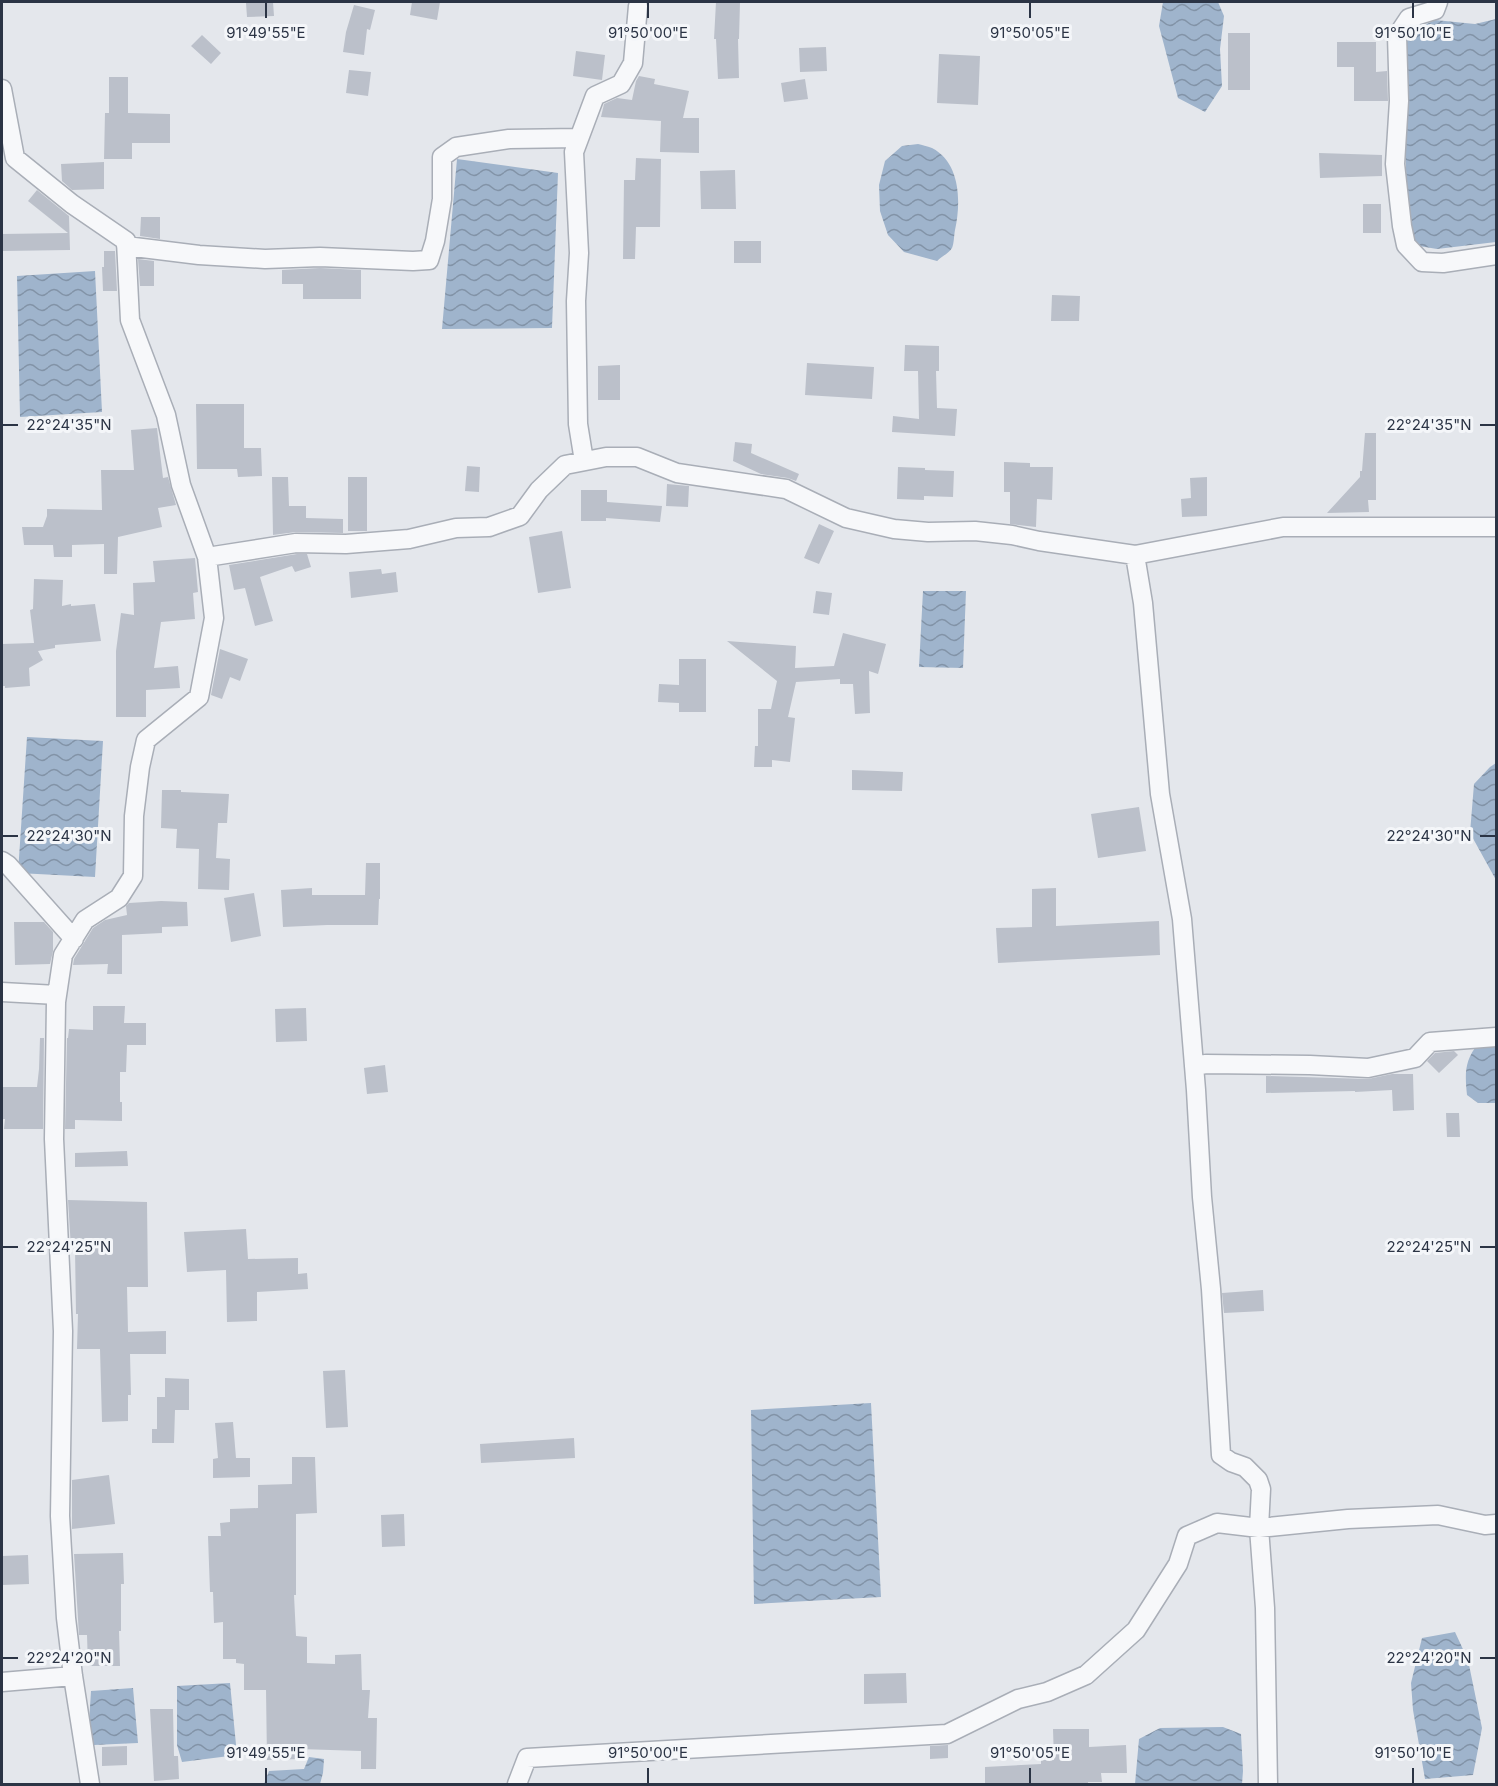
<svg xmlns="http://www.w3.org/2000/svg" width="1498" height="1786" viewBox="0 0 1498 1786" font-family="Inter,sans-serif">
	<defs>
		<pattern id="water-waves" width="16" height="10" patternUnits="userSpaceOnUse" patternTransform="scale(1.5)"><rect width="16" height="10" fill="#9fb4cc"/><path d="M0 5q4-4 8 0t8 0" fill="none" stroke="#8293a7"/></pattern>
	</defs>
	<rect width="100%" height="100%" fill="#e4e7ec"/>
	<!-- water -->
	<path fill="url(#water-waves)" d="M 1163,2 L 1218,2 L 1224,16 L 1220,49 L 1222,86 L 1205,112 L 1178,98 L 1159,26 Z
		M 1496,19 L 1496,242 L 1437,249 L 1413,245 L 1408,211 L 1401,64 L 1405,34 L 1435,20 L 1475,24 Z
		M 918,144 C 922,145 927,146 932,148 C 961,163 961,203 955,230 C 954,235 954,244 952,248 C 949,253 941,257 937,261 L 904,252 L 888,235 L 880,211 L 879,185 L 885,161 L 902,146 Z
		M 457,159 L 558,173 L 552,328 L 442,329 Z
		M 95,271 L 102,412 L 20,417 L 17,276 Z
		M 923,591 L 966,591 L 963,668 L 919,667 Z
		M 27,737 L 103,741 L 95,877 L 18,873 Z
		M 1496,763 L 1496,880 L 1470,833 L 1474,784 L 1490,767 Z
		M 1496,1043 L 1496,1103 L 1478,1103 L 1467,1095 C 1465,1075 1464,1061 1478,1044 Z
		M 871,1403 L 881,1597 L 754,1604 L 751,1410 Z
		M 1455,1632 L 1468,1660 L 1482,1728 L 1473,1775 L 1425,1779 L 1413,1710 L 1411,1683 L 1422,1638 Z
		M 230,1683 L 237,1755 L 182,1762 L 177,1745 L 177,1686 Z
		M 133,1688 L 138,1743 L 94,1745 L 89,1723 L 91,1691 Z
		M 1223,1727 L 1241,1734 L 1243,1771 L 1242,1784 L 1135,1784 L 1139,1739 L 1160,1728 Z
		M 309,1757 L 324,1759 L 323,1773 L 320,1784 L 264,1784 L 269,1771 L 304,1769 Z"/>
	<!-- building -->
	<path fill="#bbc0ca" d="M 273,2 L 274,16 L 247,17 L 246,3 Z
		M 412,2 L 440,2 L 437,20 L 410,15 Z
		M 716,2 L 740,2 L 739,39 L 738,39 L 739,78 L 718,79 L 716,39 L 714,39 Z
		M 354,5 L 375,10 L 370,30 L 367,29 L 364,55 L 343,52 L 346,32 Z
		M 1228,33 L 1250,33 L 1250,90 L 1228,90 Z
		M 202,35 L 221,53 L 211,64 L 191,46 Z
		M 1337,42 L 1376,42 L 1376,72 L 1387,71 L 1388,101 L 1354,101 L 1354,67 L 1337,67 Z
		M 826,47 L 827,71 L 800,72 L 799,48 Z
		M 576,51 L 605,55 L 602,80 L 573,76 Z
		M 939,54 L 980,56 L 978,105 L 937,103 Z
		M 349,70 L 371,72 L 368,96 L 346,93 Z
		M 639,76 L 655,79 L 654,84 L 689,91 L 683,118 L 699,118 L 699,153 L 660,152 L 661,121 L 601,117 L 604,104 L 617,98 L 632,100 L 636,81 Z
		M 109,77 L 128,77 L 128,113 L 170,114 L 170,143 L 132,143 L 132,159 L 104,159 L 105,113 L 109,113 Z
		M 805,79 L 808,99 L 784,102 L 781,83 Z
		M 1319,153 L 1382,155 L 1382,176 L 1320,178 Z
		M 636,158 L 661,159 L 660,227 L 636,227 L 635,259 L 623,259 L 624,180 L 635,180 Z
		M 104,162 L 104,189 L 72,190 L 62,181 L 61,164 Z
		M 735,170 L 736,209 L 701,209 L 700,171 Z
		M 37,190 L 69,216 L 70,250 L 2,251 L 2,234 L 68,233 L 28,201 Z
		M 1363,204 L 1381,204 L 1381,233 L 1363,233 Z
		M 141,217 L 160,217 L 160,239 L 140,236 Z
		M 734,241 L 761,241 L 761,263 L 734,263 Z
		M 104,251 L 115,251 L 117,291 L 103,291 L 102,267 L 104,267 Z
		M 138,259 L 154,261 L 154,286 L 140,286 Z
		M 320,268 L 361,270 L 361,299 L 303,299 L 303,284 L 282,284 L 282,270 Z
		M 1052,295 L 1080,296 L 1079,321 L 1051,321 Z
		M 905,345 L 939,346 L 939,371 L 936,371 L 937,408 L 957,409 L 955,436 L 892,432 L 893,416 L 919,419 L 918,371 L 904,371 Z
		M 807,363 L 874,367 L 872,399 L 805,395 Z
		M 620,365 L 620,400 L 598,400 L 598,366 Z
		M 196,404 L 244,404 L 244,448 L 261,448 L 262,476 L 238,477 L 237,469 L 197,469 Z
		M 157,428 L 163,478 L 168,477 L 176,505 L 158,508 L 162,527 L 118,537 L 117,574 L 104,574 L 104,544 L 72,545 L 72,557 L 54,557 L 53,545 L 24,545 L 22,527 L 43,527 L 47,516 L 47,509 L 102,510 L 101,470 L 134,470 L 131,430 Z
		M 1365,433 L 1376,433 L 1376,500 L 1368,500 L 1369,512 L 1327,513 L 1360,477 L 1360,471 L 1362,471 Z
		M 735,442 L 752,444 L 751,453 L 799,474 L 796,481 L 788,478 L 761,474 L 733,461 Z
		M 1004,462 L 1030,463 L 1030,467 L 1053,467 L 1052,500 L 1037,499 L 1036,527 L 1010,524 L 1010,492 L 1004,492 Z
		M 467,466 L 480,467 L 479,492 L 465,491 Z
		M 898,467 L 925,468 L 925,470 L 954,471 L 953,497 L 924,496 L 924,500 L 897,499 Z
		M 272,477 L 288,477 L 289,506 L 306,506 L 306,518 L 343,519 L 343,533 L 296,532 L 273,535 Z
		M 348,477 L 367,477 L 367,531 L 348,531 Z
		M 1207,477 L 1207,516 L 1182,517 L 1181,499 L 1191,498 L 1190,478 Z
		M 667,484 L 689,486 L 688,507 L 666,506 Z
		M 581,490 L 607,490 L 607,502 L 662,506 L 660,522 L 606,518 L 606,521 L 581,521 Z
		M 819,524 L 834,531 L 819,564 L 804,558 Z
		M 562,531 L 571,588 L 538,593 L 529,537 Z
		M 297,554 L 307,554 L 311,567 L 295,572 L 292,566 L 260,577 L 273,621 L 255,626 L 245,588 L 234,590 L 229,565 Z
		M 195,558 L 198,592 L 193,593 L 195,619 L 161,622 L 154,668 L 178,666 L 180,688 L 146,690 L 146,717 L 116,717 L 116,651 L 121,613 L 134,615 L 133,583 L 155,582 L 153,561 Z
		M 381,569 L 382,574 L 396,572 L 398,592 L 351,598 L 349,572 Z
		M 34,579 L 63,580 L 62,606 L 71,604 L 71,606 L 95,604 L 101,641 L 55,645 L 55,648 L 38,651 L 43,660 L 29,668 L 30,686 L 5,688 L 5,686 L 2,686 L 2,644 L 34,643 L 30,610 L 33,609 Z
		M 816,591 L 832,593 L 829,615 L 813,613 Z
		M 843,633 L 886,644 L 878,674 L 869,671 L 870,713 L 855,714 L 853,684 L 840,684 L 840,679 L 796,682 L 788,717 L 795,718 L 790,762 L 772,760 L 772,767 L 754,767 L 755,746 L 758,746 L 758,709 L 771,709 L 777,681 L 727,641 L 796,646 L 795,668 L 834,666 Z
		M 220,649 L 248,659 L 240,681 L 230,677 L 222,699 L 211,695 Z
		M 679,659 L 706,659 L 706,712 L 679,712 L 679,703 L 658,702 L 659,684 L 679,685 Z
		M 852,770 L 903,772 L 902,791 L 852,790 Z
		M 162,790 L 181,790 L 181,792 L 229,794 L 227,823 L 218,823 L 216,858 L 230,859 L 229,890 L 198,889 L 199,849 L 176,848 L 177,829 L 161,828 Z
		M 1139,807 L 1146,851 L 1098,858 L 1091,814 Z
		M 366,863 L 380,863 L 380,899 L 379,899 L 378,925 L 327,925 L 283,927 L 281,890 L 312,888 L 312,895 L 365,895 Z
		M 1056,888 L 1056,926 L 1159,921 L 1160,955 L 998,963 L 996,928 L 1032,927 L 1032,889 Z
		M 254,893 L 261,936 L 231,942 L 224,898 Z
		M 161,901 L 187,902 L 188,926 L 162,927 L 162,933 L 122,935 L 122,974 L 107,974 L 108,964 L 73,965 L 74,959 L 93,928 L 105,920 L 127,915 L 126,906 L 129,903 Z
		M 14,922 L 44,922 L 53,932 L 53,951 L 50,964 L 15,965 Z
		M 93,1006 L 125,1006 L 124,1023 L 146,1023 L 146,1045 L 127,1045 L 126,1072 L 120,1072 L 120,1102 L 122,1102 L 122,1121 L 75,1120 L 75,1129 L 65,1129 L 67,1038 L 68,1038 L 69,1029 L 93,1030 Z
		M 306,1008 L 307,1041 L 276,1042 L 275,1009 Z
		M 40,1038 L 44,1038 L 43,1129 L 4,1129 L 5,1119 L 2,1119 L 2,1087 L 37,1087 L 39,1069 Z
		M 1454,1051 L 1458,1055 L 1439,1073 L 1427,1061 L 1435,1053 Z
		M 385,1065 L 388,1092 L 367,1094 L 364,1068 Z
		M 1392,1074 L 1413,1074 L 1414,1110 L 1393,1111 L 1392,1090 L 1355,1092 L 1355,1091 L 1266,1093 L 1266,1076 L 1368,1079 Z
		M 1446,1113 L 1459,1113 L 1460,1137 L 1447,1137 Z
		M 127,1151 L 128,1166 L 75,1167 L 75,1153 Z
		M 68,1200 L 147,1202 L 148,1287 L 127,1287 L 128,1332 L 166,1331 L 166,1354 L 130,1354 L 131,1395 L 128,1395 L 128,1421 L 102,1422 L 100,1349 L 77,1349 L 78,1314 L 76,1314 L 75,1248 L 71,1248 Z
		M 246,1229 L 248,1259 L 298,1258 L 298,1274 L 307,1273 L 308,1289 L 257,1292 L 257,1321 L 227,1322 L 226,1270 L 187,1272 L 184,1232 Z
		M 1263,1290 L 1264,1311 L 1224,1313 L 1222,1293 Z
		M 345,1370 L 348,1427 L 326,1428 L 323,1371 Z
		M 165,1378 L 189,1379 L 189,1410 L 175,1410 L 174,1443 L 152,1443 L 152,1429 L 157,1429 L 157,1397 L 165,1397 Z
		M 233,1422 L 236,1458 L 250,1458 L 250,1477 L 213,1478 L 213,1459 L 218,1458 L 215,1423 Z
		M 574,1438 L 575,1458 L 481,1463 L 480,1444 Z
		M 292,1457 L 315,1457 L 317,1513 L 296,1514 L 296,1595 L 294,1595 L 296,1636 L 307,1637 L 307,1663 L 335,1664 L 335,1655 L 361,1654 L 362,1690 L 370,1690 L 368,1718 L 377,1718 L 376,1769 L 361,1769 L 361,1751 L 300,1749 L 300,1759 L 267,1760 L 266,1690 L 244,1690 L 244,1664 L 236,1663 L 236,1659 L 223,1659 L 223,1622 L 214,1623 L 213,1592 L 210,1592 L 208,1536 L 221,1536 L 220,1523 L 230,1522 L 230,1509 L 258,1508 L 258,1485 L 292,1484 Z
		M 109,1475 L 115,1524 L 72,1529 L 72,1480 Z
		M 404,1514 L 405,1546 L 382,1547 L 381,1515 Z
		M 123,1553 L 124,1584 L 121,1584 L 121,1631 L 119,1631 L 120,1666 L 88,1666 L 87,1635 L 79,1635 L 74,1554 Z
		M 28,1555 L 29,1584 L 2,1585 L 2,1556 Z
		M 906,1673 L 907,1703 L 864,1704 L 864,1674 Z
		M 150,1709 L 173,1709 L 174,1756 L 178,1756 L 179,1779 L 154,1781 Z
		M 1053,1729 L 1089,1729 L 1089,1747 L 1126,1745 L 1127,1773 L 1101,1773 L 1102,1782 L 1088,1782 L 1088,1785 L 985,1783 L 985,1767 L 1041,1764 L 1041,1760 L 1054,1760 Z
		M 948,1745 L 948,1758 L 930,1759 L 930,1746 Z
		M 127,1746 L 127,1765 L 102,1766 L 102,1747 Z"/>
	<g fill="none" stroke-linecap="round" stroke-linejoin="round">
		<defs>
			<path id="minor" d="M 1438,2 L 1435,10 L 1409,18 L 1397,36 L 1399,101 L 1395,164 L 1402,226 L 1406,245 L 1422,262 L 1443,263 L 1496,255
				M 2,89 L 15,158 L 72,204 L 126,241 L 130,320 L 166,415 L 181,485 L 207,557 L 214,618 L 199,697 L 146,740 L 140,767 L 134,816 L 133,876 L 119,898 L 85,920 L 63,955 L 56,1002 L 54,1139 L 63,1331 L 60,1516 L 66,1618 L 73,1676 L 90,1784
				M 126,246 L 199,255 L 265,259 L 320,257 L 413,261 L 429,260 L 435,241 L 442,199 L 442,157 L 456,147 L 509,139 L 579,138
				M 584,461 L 578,424 L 576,301 L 579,253 L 574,152 L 595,96 L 621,84 L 633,63 L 638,6
				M 1496,527 L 1283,527 L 1135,555 L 1143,603 L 1160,794 L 1182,919 L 1196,1090 L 1202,1197 L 1211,1289 L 1221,1455 L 1231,1462 L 1245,1467 L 1258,1480 L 1261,1489 L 1259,1528 L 1348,1519 L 1438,1515 L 1485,1525 L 1496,1524
				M 207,557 L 296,543 L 346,544 L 409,539 L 456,528 L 489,527 L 520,516 L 539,490 L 565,465 L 606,457 L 637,457 L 677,473 L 786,489 L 846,518 L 894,529 L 928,532 L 975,531 L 1012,535 L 1039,541 L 1135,555
				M 2,861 L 8,865 L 74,939
				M 2,992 L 57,995
				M 1194,1066 L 1206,1064 L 1310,1065 L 1368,1068 L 1415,1058 L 1430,1042 L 1496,1037
				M 2,1682 L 73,1676
				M 517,1784 L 527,1758 L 947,1734 L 1018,1699 L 1047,1692 L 1086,1675 L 1136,1630 L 1178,1564 L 1187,1536 L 1217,1523 L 1259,1528 L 1265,1608 L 1268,1784"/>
		</defs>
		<!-- minor casing -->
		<use href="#minor" stroke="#a9aeb7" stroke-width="21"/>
		<!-- minor -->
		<use href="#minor" stroke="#f7f8fa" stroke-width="18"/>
	</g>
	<!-- ticks -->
	<path fill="none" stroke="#2b3445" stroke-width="2" d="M 266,3 L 266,18M 648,3 L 648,18M 1030,3 L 1030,18M 1413,3 L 1413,18M 3,425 L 18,425M 1480,425 L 1495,425M 3,836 L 18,836M 1480,836 L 1495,836M 3,1247 L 18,1247M 1480,1247 L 1495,1247M 3,1658 L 18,1658M 1480,1658 L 1495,1658M 266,1768 L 266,1783M 648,1768 L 648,1783M 1030,1768 L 1030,1783M 1413,1768 L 1413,1783"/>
	<g font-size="15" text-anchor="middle" fill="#2b3445" stroke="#f4f6f9" stroke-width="6" stroke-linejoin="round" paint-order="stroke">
		<text x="266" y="38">91°49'55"E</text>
		<text x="648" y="38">91°50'00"E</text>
		<text x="1030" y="38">91°50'05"E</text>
		<text x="1413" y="38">91°50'10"E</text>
		<text x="69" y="430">22°24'35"N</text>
		<text x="1429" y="430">22°24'35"N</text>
		<text x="69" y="841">22°24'30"N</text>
		<text x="1429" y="841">22°24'30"N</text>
		<text x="69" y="1252">22°24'25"N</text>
		<text x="1429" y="1252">22°24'25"N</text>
		<text x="69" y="1663">22°24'20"N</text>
		<text x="1429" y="1663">22°24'20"N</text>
		<text x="266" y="1758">91°49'55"E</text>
		<text x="648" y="1758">91°50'00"E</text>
		<text x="1030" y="1758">91°50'05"E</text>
		<text x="1413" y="1758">91°50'10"E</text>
	</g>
	<!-- border -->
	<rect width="1498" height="1786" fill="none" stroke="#2b3445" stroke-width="6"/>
</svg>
